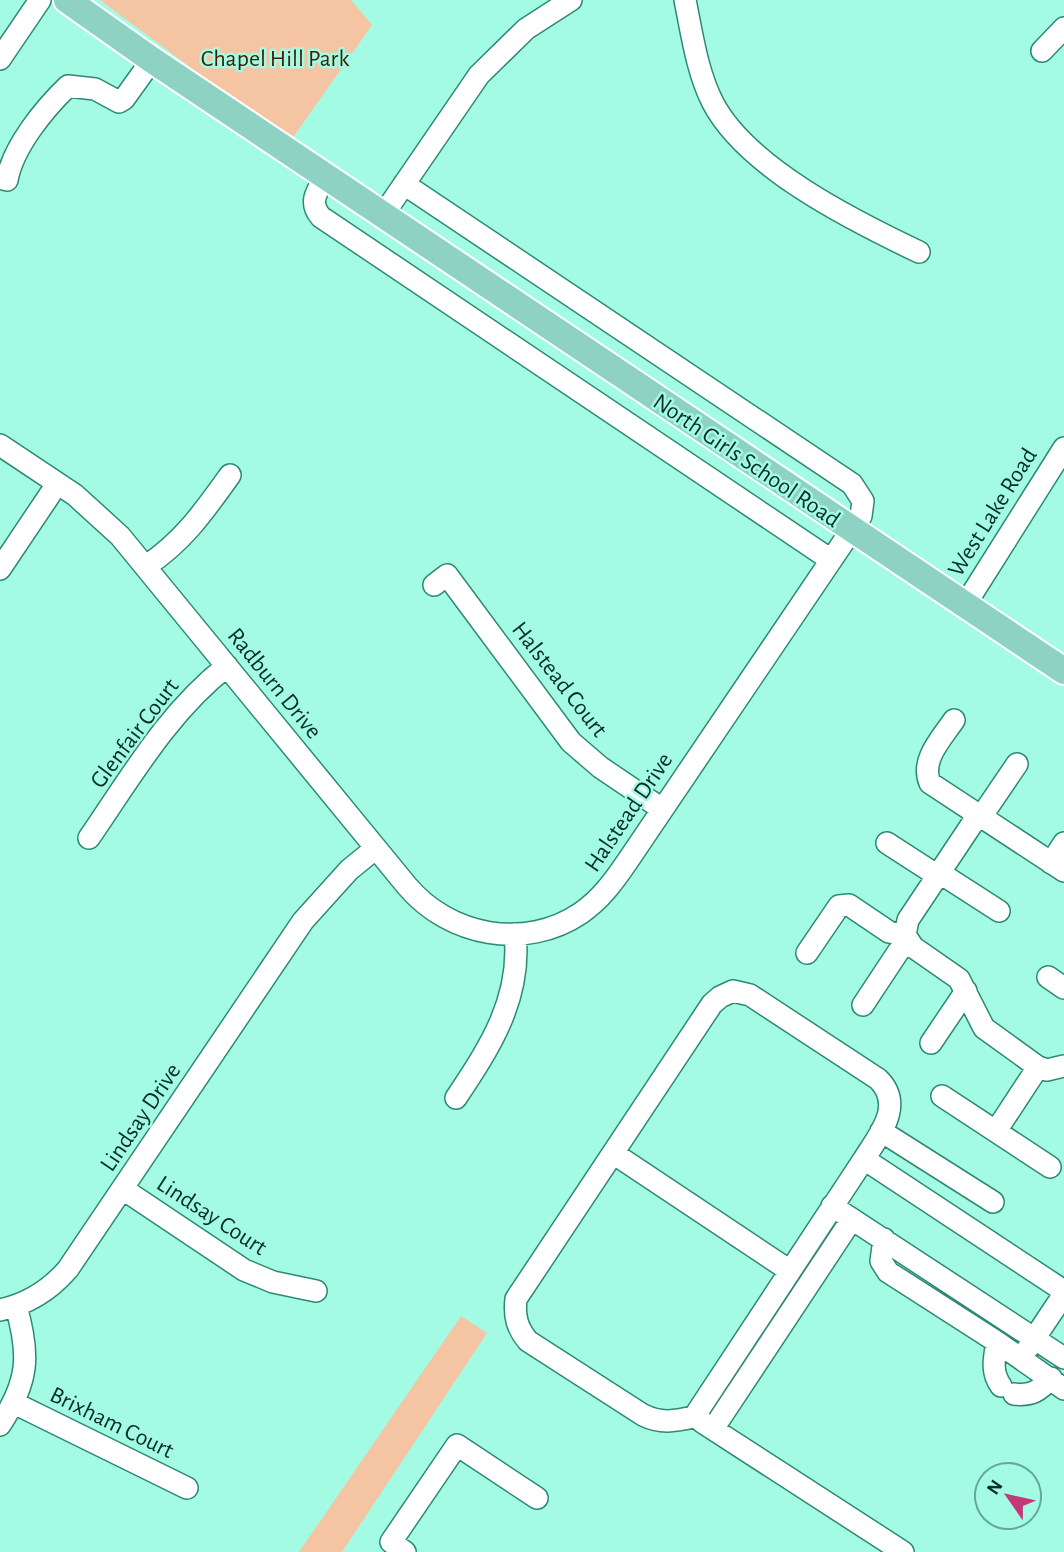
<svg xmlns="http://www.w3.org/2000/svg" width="1064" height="1552" viewBox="0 0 1064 1552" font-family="'Alegreya Sans',sans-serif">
	<rect width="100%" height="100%" fill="#a3fbe4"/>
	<!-- green -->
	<path fill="#f5c4a3" d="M 100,0 L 351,0 L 372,25 L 294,136 L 261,120 Z
		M 461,1316 L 487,1333 L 342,1552 L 299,1552 Z"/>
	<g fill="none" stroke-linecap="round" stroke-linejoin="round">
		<defs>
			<path id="minor" d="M 685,0 C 692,34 697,72 713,103 C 747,168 854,221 919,252
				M 1042,51 L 1064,28
				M 0,59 L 40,0
				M 326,176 C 317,191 308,202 321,217 L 831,560
				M 0,178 L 7,180 C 13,147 44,109 68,86 L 95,89 L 119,102 L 124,99 L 152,60
				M 383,215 L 479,75 L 526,29 L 571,0
				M 0,445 L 75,495 L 120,536 L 407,886 C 449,936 525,951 581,913 C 601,899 614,881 627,862 L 861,516 L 863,501 L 852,484 L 404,184
				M 146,566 C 183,542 205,510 230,475
				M 0,569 L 57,484
				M 434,585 L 447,575 L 571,742 L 600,767 L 662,809
				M 965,605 L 1064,448
				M 954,720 C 942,738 920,760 930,783 L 1064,871
				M 981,817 L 1017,764
				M 89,838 C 131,777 168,712 227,666
				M 887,843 L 938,876
				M 1051,863 L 1064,843
				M 940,873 L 999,911
				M 905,935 L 913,947 L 959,979 L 984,1028 L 1038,1067 L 1047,1070 L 1064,1066
				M 905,935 L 908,920 L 978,815
				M 807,953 L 839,906 L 849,905 L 889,932 L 905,935
				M 1048,977 L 1064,988
				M 733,991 L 750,995 L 878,1079 C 905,1105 879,1135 864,1159 L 694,1417 C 675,1421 661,1424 643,1415 L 528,1341 C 517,1328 514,1316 516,1299 L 712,1004 L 720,997 Z
				M 863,1005 L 898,952 L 907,942
				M 931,1043 L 966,991
				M 942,1096 L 1050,1167
				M 456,1098 C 490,1047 522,998 515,934
				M 881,1131 L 993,1202
				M 996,1131 L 1038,1067
				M 613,1153 L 790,1271
				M 864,1159 L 1064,1291
				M 123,1189 L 244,1270 L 273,1282 L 316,1291
				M 832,1206 L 1064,1358
				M 884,1239 L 881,1261 L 888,1272 L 997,1342 L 1064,1389
				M 0,1310 C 28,1304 50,1290 68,1269 L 303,921 L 349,870 L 376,848
				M 997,1342 C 994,1359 991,1372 1001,1386
				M 1028,1348 L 1064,1294
				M 1014,1394 C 1032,1396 1039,1391 1051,1378
				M 14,1403 L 187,1488
				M 702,1422 L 903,1552
				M 0,1425 C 29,1381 30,1355 16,1306
				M 713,1429 L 852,1219
				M 405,1552 L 391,1542 L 457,1445 L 537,1498"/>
			<path id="major" d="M 67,0 L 152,60 L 1064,671"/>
		</defs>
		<!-- minor casing -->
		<use href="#minor" stroke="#2d8976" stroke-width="24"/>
		<!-- major casing -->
		<use href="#major" stroke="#fff" stroke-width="30"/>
		<!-- minor -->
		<use href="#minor" stroke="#fff" stroke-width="21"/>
		<!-- major -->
		<use href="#major" stroke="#8ed2c3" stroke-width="26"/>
	</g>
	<g text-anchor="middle" stroke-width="5" stroke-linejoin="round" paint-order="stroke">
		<!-- park labels -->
		<g font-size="24" fill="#421f01" stroke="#a3fbe4">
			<text x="275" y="66">Chapel Hill Park</text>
		</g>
		<!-- street labels -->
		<g font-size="24" fill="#082f27" stroke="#a3fbe4">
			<text transform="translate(747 460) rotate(34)" y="8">North Girls School Road</text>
			<text transform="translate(992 512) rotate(-58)" y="8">West Lake Road</text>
			<text transform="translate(560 679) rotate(52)" y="8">Halstead Court</text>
			<text transform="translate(275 683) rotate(51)" y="8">Radburn Drive</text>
			<text transform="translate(134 733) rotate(-53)" y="8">Glenfair Court</text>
			<text transform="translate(628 812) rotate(-56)" y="8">Halstead Drive</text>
			<text transform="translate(140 1117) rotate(-56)" y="8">Lindsay Drive</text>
			<text transform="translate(212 1215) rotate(33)" y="8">Lindsay Court</text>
			<text transform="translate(112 1422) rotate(26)" y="8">Brixham Court</text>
		</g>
	</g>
	<!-- north arrow -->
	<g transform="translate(1008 1496) rotate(304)"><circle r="33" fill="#a3fbe4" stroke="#65a998" stroke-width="2"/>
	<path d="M0-5L12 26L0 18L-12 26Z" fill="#c13979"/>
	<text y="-10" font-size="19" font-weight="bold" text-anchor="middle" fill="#082f27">N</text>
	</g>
</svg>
